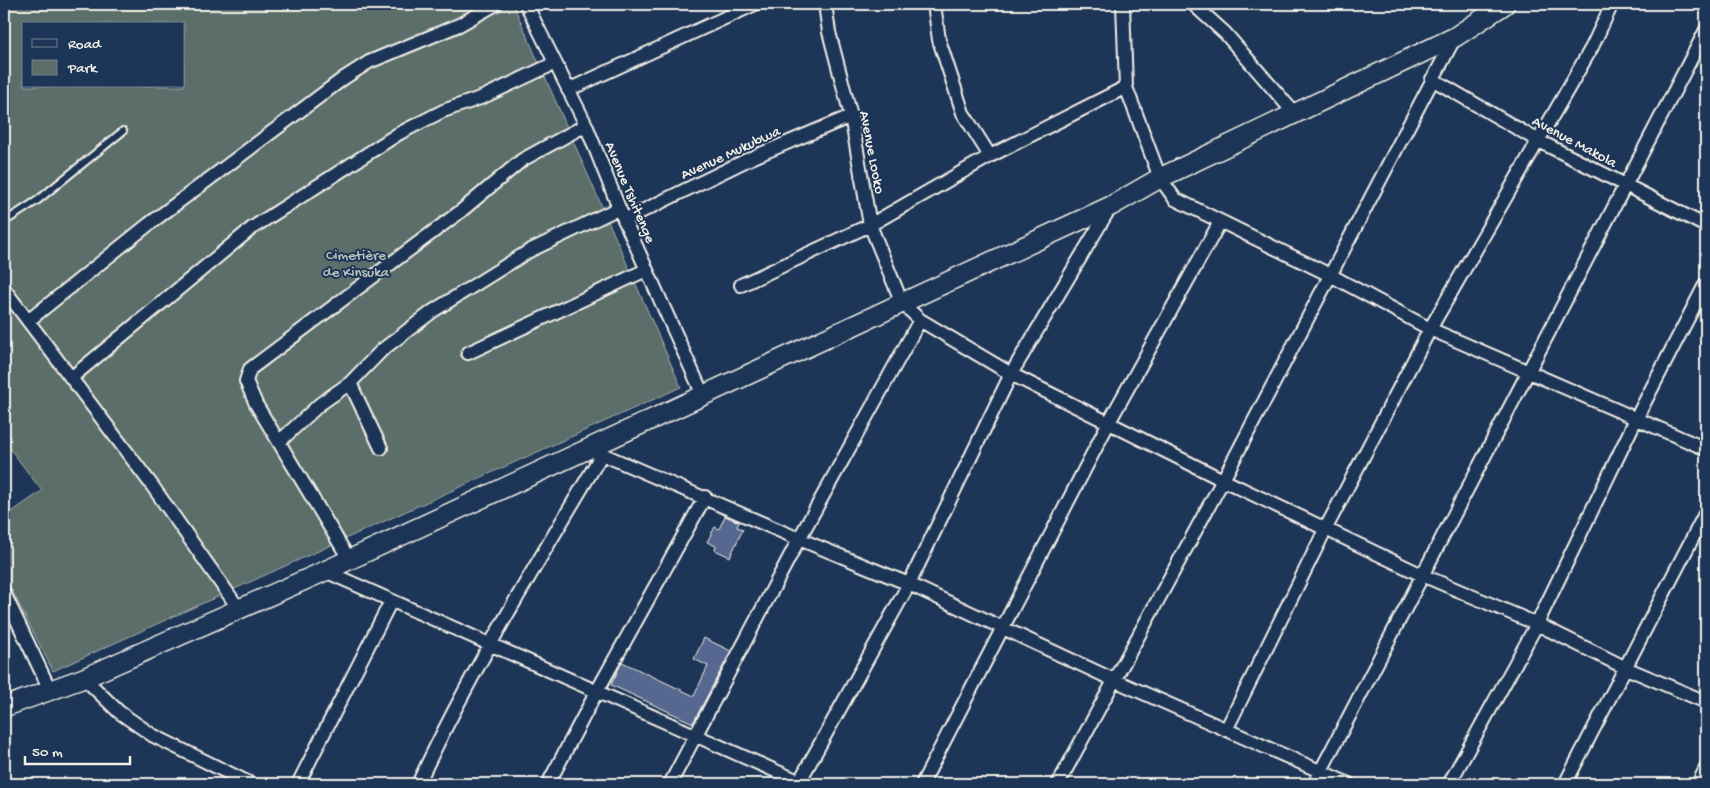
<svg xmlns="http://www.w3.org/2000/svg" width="1710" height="788" viewBox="0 0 1710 788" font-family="'Gochi Hand',sans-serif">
	<rect width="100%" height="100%" fill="#1d3557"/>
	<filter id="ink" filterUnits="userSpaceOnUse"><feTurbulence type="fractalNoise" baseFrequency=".02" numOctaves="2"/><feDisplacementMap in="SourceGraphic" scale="10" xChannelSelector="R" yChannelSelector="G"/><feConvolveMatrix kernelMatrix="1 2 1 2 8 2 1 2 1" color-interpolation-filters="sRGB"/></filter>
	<g filter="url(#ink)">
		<!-- green -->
		<path fill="#5b6e6a" stroke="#a8b0a9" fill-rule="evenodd" d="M 4,4 L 513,4 L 681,387 L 53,671 L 4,575 L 4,517 L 42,491 L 4,441 ZM 24,24 L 184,24 L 184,86 L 24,86 Z"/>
		<!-- building -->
		<path fill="#56678f" stroke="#f4f1e8" d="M 725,516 L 739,522 L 737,527 L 743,529 L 730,557 L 715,550 L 716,546 L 707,542 L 715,527 L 719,529 Z
			M 704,638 L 731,651 L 693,723 L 611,685 L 622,662 L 694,696 L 708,666 L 694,659 Z"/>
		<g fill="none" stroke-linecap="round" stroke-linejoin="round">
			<defs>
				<path id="lane" d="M 4,222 L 38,200 L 123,131"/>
				<path id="street" d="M 526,4 L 586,125 L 619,208 L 703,395
					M 825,4 L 829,32 L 851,116 L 870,225 L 902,303 L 920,320 L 1011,374 L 1223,480 L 1422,575 L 1537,624 L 1626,668 L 1706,702
					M 934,4 L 939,40 L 963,113 L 990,156
					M 1123,4 L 1126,87 L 1160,178 L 1175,199 L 1330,275 L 1430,329 L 1706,449
					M 1193,4 L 1225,33 L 1295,114
					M 1432,79 L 1537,140 L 1706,226
					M 568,90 L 755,4
					M 624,220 L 751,158 L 851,116
					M 741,285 L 870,225 L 990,156 L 1126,87
					M 4,289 L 151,484 L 239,609
					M 28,321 L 149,224 L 344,78 L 369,62 L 459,25 L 496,4
					M 468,353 L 646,270
					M 71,378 L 252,228 L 333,176 L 398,134 L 443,111 L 483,97 L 555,63
					M 350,383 L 381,448
					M 279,442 L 320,404 L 350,383 L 382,350 L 433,311 L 529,251 L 619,208
					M 588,448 L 799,539 L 909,584 L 1114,680 L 1349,784
					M 349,559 L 256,404 L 246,381 L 250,369 L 461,211 L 522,160 L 586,125
					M 325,571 L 805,784
					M 4,593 L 50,690
					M 84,678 L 119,712 L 152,735 L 251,784
					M 1226,730 L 1326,528 L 1430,329 L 1592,47 L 1612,4
					M 298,784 L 391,601
					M 418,784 C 471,670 538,562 602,454
					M 548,784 L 596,693 L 705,497
					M 670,784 L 799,539 L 920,320
					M 798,784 L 909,584 L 1011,374 L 1111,206
					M 922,784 L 1109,422 L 1220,222
					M 1058,784 L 1223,480 L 1455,37
					M 1314,784 L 1706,30
					M 1449,784 L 1537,624 L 1636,419 L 1706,283
					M 1565,784 L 1706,512
					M 1698,784 L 1706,768"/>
				<path id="secondary" d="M 4,707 L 84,678 L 325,571 L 1111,206 L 1160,178 L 1455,37 L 1505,4"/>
			</defs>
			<!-- lane casing -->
			<use href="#lane" stroke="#f4f1e8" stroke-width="10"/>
			<!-- street casing -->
			<use href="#street" stroke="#f4f1e8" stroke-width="16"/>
			<!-- secondary casing -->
			<use href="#secondary" stroke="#f4f1e8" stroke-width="22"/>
			<!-- lane -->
			<use href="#lane" stroke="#1d3557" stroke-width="6"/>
			<!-- street -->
			<use href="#street" stroke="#1d3557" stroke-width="12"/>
			<!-- secondary -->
			<use href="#secondary" stroke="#1d3557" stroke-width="19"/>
		</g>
	</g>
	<g text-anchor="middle" stroke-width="4" stroke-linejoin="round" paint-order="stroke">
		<!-- street labels -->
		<g font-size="15" fill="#f4f1e8" stroke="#1d3557">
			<text transform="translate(1575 141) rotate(28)" y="5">Avenue Makola</text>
			<text transform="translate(730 152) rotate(-25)" y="5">Avenue Mukubwa</text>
			<text transform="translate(873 152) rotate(79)" y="5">Avenue Looko</text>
			<text transform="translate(631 192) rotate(67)" y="5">Avenue Tshitenge</text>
		</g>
		<!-- park labels -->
		<g font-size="15" fill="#bec3bc" stroke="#1d3557">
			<text x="356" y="259">Cimetière<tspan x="356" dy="17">de Kinsuka</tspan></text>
		</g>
	</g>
	<!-- margin -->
	<rect width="1710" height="788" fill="none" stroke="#1d3557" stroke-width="20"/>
	<rect x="10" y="10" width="1690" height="768" fill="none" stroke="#f4f1e8" stroke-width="2" filter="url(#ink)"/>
	<!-- legend -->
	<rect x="22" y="22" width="162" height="65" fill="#1d3557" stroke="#738091"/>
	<rect x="32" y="39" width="25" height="8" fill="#1d3557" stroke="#738091"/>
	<text x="68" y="48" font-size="15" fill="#f4f1e8">Road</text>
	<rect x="32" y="60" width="25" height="15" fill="#5b6e6a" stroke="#738091"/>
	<text x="68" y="72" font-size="15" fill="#f4f1e8">Park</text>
	<!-- scale -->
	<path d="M25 756v8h105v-8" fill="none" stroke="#f4f1e8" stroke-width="2.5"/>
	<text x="32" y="756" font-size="15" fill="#f4f1e8" stroke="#1d3557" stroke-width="4" paint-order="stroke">50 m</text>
</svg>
